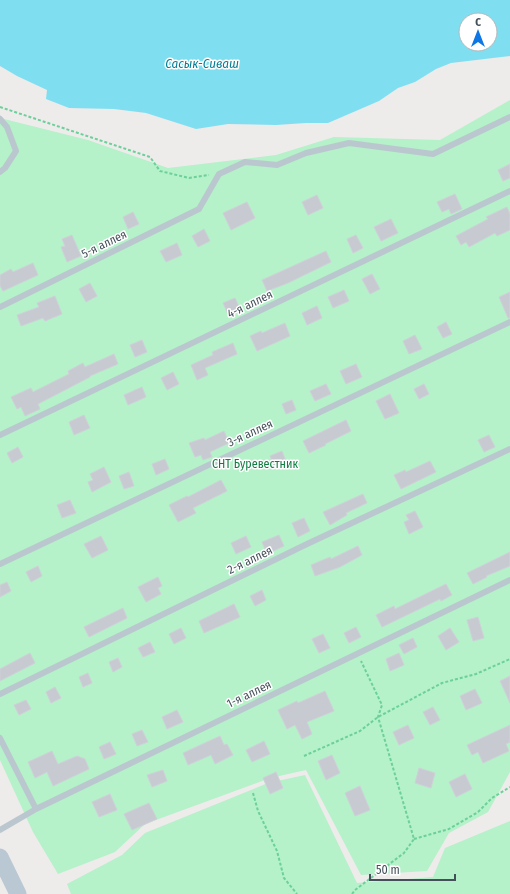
<svg xmlns="http://www.w3.org/2000/svg" width="510" height="894" viewBox="0 0 510 894" font-family="'Fira Sans Condensed',sans-serif">
	<rect width="100%" height="100%" fill="#eeebeb"/>
	<!-- green -->
	<path fill="#b5f1c9" d="M 510,100 L 510,772 L 488,812 L 449,833 L 427,871 L 361,875 L 306,770 L 270,778 L 145,824 L 115,852 L 58,874 L 33,832 L 0,760 L 0,115 L 4,119 L 88,140 L 168,168 L 276,155 L 334,137 L 440,140 Z
		M 305,775 L 357,883 L 433,877 L 445,848 L 510,821 L 510,894 L 71,894 L 67,884 L 122,855 L 145,833 L 268,783 Z"/>
	<!-- water -->
	<path fill="#7fdff1" fill-rule="evenodd" d="M 0,0 L 510,0 L 510,56 L 451,63 L 436,69 L 415,82 L 398,88 L 379,101 L 328,123 L 306,123 L 276,125 L 228,124 L 196,129 L 146,113 L 114,109 L 69,108 L 46,99 L 47,90 L 17,76 L 0,66 ZM 466,20 L 490,20 L 490,44 L 466,44 Z"/>
	<!-- building -->
	<path fill="#c7cad1" stroke="#ced2d8" d="M 510,164 L 510,178 L 503,181 L 498,170 Z
		M 455,194 L 462,209 L 451,214 L 449,209 L 442,212 L 437,202 Z
		M 317,195 L 323,208 L 308,215 L 302,202 Z
		M 247,202 L 255,218 L 231,230 L 223,213 Z
		M 507,207 L 510,214 L 510,230 L 497,236 L 495,233 L 469,247 L 466,242 L 461,245 L 456,236 L 488,219 L 486,217 Z
		M 133,212 L 139,224 L 128,229 L 123,217 Z
		M 391,219 L 398,233 L 381,241 L 374,227 Z
		M 204,229 L 210,241 L 198,247 L 192,236 Z
		M 72,235 L 81,256 L 67,262 L 61,247 L 65,246 L 62,239 Z
		M 356,235 L 363,248 L 353,253 L 347,239 Z
		M 177,243 L 182,255 L 166,262 L 160,251 Z
		M 326,251 L 331,262 L 288,283 L 267,291 L 262,280 Z
		M 33,263 L 38,275 L 3,291 L 0,286 L 0,275 L 11,269 L 13,272 Z
		M 372,274 L 380,289 L 370,294 L 362,279 Z
		M 90,283 L 97,296 L 86,302 L 79,289 Z
		M 344,290 L 349,301 L 333,308 L 328,297 Z
		M 510,292 L 510,318 L 508,318 L 499,297 Z
		M 55,296 L 62,314 L 45,321 L 43,318 L 21,326 L 17,315 L 39,307 L 37,303 Z
		M 235,298 L 240,309 L 228,314 L 223,303 Z
		M 317,306 L 322,318 L 307,325 L 302,313 Z
		M 446,322 L 452,334 L 443,338 L 437,327 Z
		M 285,323 L 290,336 L 257,351 L 250,336 L 261,331 L 262,333 Z
		M 415,335 L 422,349 L 409,354 L 403,341 Z
		M 142,340 L 147,352 L 135,357 L 130,345 Z
		M 233,343 L 237,354 L 205,368 L 208,375 L 197,380 L 191,365 L 213,355 L 212,352 Z
		M 114,354 L 118,364 L 90,376 L 90,377 L 38,404 L 40,409 L 25,416 L 21,407 L 17,409 L 11,397 L 31,388 L 33,392 L 69,374 L 68,371 L 83,363 L 85,367 Z
		M 356,364 L 362,377 L 346,384 L 340,371 Z
		M 173,372 L 179,384 L 167,390 L 161,378 Z
		M 326,384 L 331,394 L 315,401 L 310,391 Z
		M 424,384 L 429,394 L 419,399 L 414,389 Z
		M 142,387 L 146,397 L 128,405 L 124,395 Z
		M 390,394 L 399,413 L 385,419 L 376,401 Z
		M 292,400 L 296,410 L 286,414 L 282,404 Z
		M 84,415 L 90,428 L 74,435 L 69,422 Z
		M 346,420 L 351,431 L 325,444 L 326,445 L 309,453 L 303,441 Z
		M 224,431 L 229,443 L 210,452 L 212,457 L 203,460 L 201,455 L 195,457 L 189,443 L 204,438 L 205,440 Z
		M 489,435 L 495,447 L 484,452 L 478,440 Z
		M 18,447 L 23,457 L 12,463 L 7,453 Z
		M 282,451 L 287,464 L 275,468 L 270,456 Z
		M 165,459 L 169,469 L 156,475 L 152,464 Z
		M 430,461 L 436,472 L 401,489 L 394,475 L 405,470 L 406,472 Z
		M 104,467 L 111,482 L 92,492 L 88,482 L 93,480 L 90,474 Z
		M 129,472 L 134,486 L 124,489 L 119,476 Z
		M 221,480 L 227,491 L 193,508 L 196,513 L 178,522 L 169,505 L 187,496 L 188,497 Z
		M 363,494 L 367,503 L 346,513 L 347,515 L 330,525 L 323,512 Z
		M 70,500 L 76,513 L 62,518 L 57,505 Z
		M 415,511 L 423,527 L 409,534 L 404,522 L 409,520 L 406,515 Z
		M 304,518 L 310,531 L 298,537 L 292,523 Z
		M 279,535 L 284,546 L 267,554 L 262,542 Z
		M 101,536 L 108,550 L 92,558 L 84,544 Z
		M 246,536 L 251,547 L 236,554 L 231,543 Z
		M 358,546 L 362,555 L 340,567 L 315,576 L 311,565 L 330,557 L 331,559 Z
		M 510,552 L 510,566 L 486,576 L 487,577 L 473,584 L 467,573 Z
		M 38,566 L 42,576 L 31,582 L 26,572 Z
		M 158,577 L 162,586 L 158,588 L 161,594 L 146,602 L 138,587 Z
		M 7,582 L 11,591 L 0,597 L 0,585 Z
		M 446,584 L 452,595 L 441,601 L 440,599 L 382,627 L 376,615 L 394,606 L 395,609 Z
		M 262,590 L 266,600 L 255,606 L 250,596 Z
		M 234,604 L 240,617 L 204,633 L 199,621 Z
		M 123,608 L 127,618 L 89,637 L 84,627 Z
		M 478,617 L 484,638 L 473,641 L 467,620 Z
		M 356,627 L 361,637 L 349,643 L 344,633 Z
		M 181,628 L 186,638 L 174,644 L 169,634 Z
		M 450,628 L 459,642 L 446,650 L 438,636 Z
		M 323,634 L 330,648 L 319,653 L 312,639 Z
		M 413,638 L 417,647 L 404,654 L 399,645 Z
		M 150,642 L 155,652 L 143,657 L 138,648 Z
		M 30,653 L 35,663 L 0,681 L 0,669 Z
		M 399,653 L 404,665 L 390,671 L 386,659 Z
		M 118,658 L 122,667 L 113,672 L 109,662 Z
		M 88,673 L 92,683 L 83,687 L 79,677 Z
		M 510,676 L 510,703 L 500,681 Z
		M 55,687 L 61,698 L 51,703 L 46,692 Z
		M 475,689 L 482,703 L 466,710 L 460,696 Z
		M 325,691 L 334,711 L 307,722 L 312,734 L 302,739 L 295,725 L 287,729 L 278,710 L 297,701 L 298,703 Z
		M 26,700 L 31,709 L 19,715 L 14,705 Z
		M 433,707 L 440,720 L 430,725 L 423,712 Z
		M 177,710 L 183,722 L 167,729 L 162,717 Z
		M 408,725 L 414,738 L 399,745 L 393,732 Z
		M 510,725 L 510,742 L 506,744 L 509,751 L 483,763 L 478,752 L 472,755 L 467,745 Z
		M 142,730 L 148,742 L 137,746 L 132,734 Z
		M 220,736 L 224,745 L 227,744 L 233,755 L 215,764 L 211,755 L 188,765 L 183,753 Z
		M 264,741 L 270,754 L 252,762 L 246,750 Z
		M 110,742 L 116,754 L 104,759 L 99,747 Z
		M 52,751 L 58,764 L 77,756 L 85,759 L 89,769 L 53,786 L 47,772 L 35,778 L 28,762 Z
		M 332,755 L 340,773 L 326,780 L 318,761 Z
		M 419,768 L 435,773 L 431,788 L 415,783 Z
		M 163,770 L 167,781 L 152,787 L 147,775 Z
		M 276,772 L 283,788 L 270,794 L 263,778 Z
		M 465,774 L 472,789 L 456,797 L 449,782 Z
		M 360,786 L 370,810 L 355,816 L 345,793 Z
		M 110,794 L 117,810 L 99,817 L 92,802 Z
		M 149,803 L 157,819 L 132,830 L 124,814 Z"/>
	<g fill="none" stroke-linecap="round" stroke-linejoin="round">
		<!-- path -->
		<path stroke="#6bd099" stroke-width="2" stroke-dasharray="3 2" stroke-linecap="butt" d="M 0,107 L 150,157 L 160,171 L 189,178 L 209,175
			M 304,756 L 360,731 L 378,717 L 442,683 L 476,674 L 510,659
			M 253,793 L 258,811 L 277,851 L 284,878 L 297,894
			M 414,839 L 449,829 L 478,812 L 492,798 L 510,787
			M 352,894 L 355,890 L 404,853 L 414,839 L 378,717 L 382,705 L 361,661"/>
		<!-- lane -->
		<path stroke="#bbc7cf" stroke-width="6" d="M 0,119 L 7,127 L 16,151 L 5,168 L 0,172
			M 0,307 L 199,209 L 219,174 L 245,162 L 277,165 L 306,153 L 349,143 L 433,154 L 510,117
			M 0,435 L 510,191
			M 0,564 L 510,322
			M 0,694 L 307,544 L 510,449
			M 0,738 L 36,809
			M 0,830 L 36,809 L 510,580"/>
		<!-- secondary -->
		<path stroke="#bac8d4" stroke-width="17" d="M 0,857 L 18,894"/>
	</g>
	<g text-anchor="middle" stroke-width="3" stroke-linejoin="round" paint-order="stroke">
		<!-- street labels -->
		<g font-size="12" fill="#435059" stroke="#fff">
			<text transform="translate(104 244) rotate(-26)" y="4">5-я аллея</text>
			<text transform="translate(250 304) rotate(-26)" y="4">4-я аллея</text>
			<text transform="translate(250 433) rotate(-25)" y="4">3-я аллея</text>
			<text transform="translate(250 560) rotate(-26)" y="4">2-я аллея</text>
			<text transform="translate(249 694) rotate(-26)" y="4">1-я аллея</text>
		</g>
		<!-- park labels -->
		<g font-size="12" fill="#107e41" stroke="#fff">
			<text x="255" y="468">СНТ Буревестник</text>
		</g>
		<!-- water labels -->
		<g font-size="13" font-style="italic" fill="#057e95" stroke="#fff">
			<text x="202" y="68">Сасык-Сиваш</text>
		</g>
	</g>
	<!-- north arrow -->
	<g transform="translate(478 32)"><circle r="19" fill="#ffffff" stroke="#b4b9bd"/>
	<path d="M0-3L7 15L0 10L-7 15Z" fill="#0e77e6"/>
	<text y="-6" font-size="11" font-weight="bold" text-anchor="middle" fill="#435059">С</text>
	</g>
	<!-- scale -->
	<path d="M370 874v6h85v-6" fill="none" stroke="#435059" stroke-width="2"/>
	<text x="376" y="874" font-size="12" fill="#435059" stroke="#ffffff" stroke-width="3" paint-order="stroke">50 m</text>
</svg>
